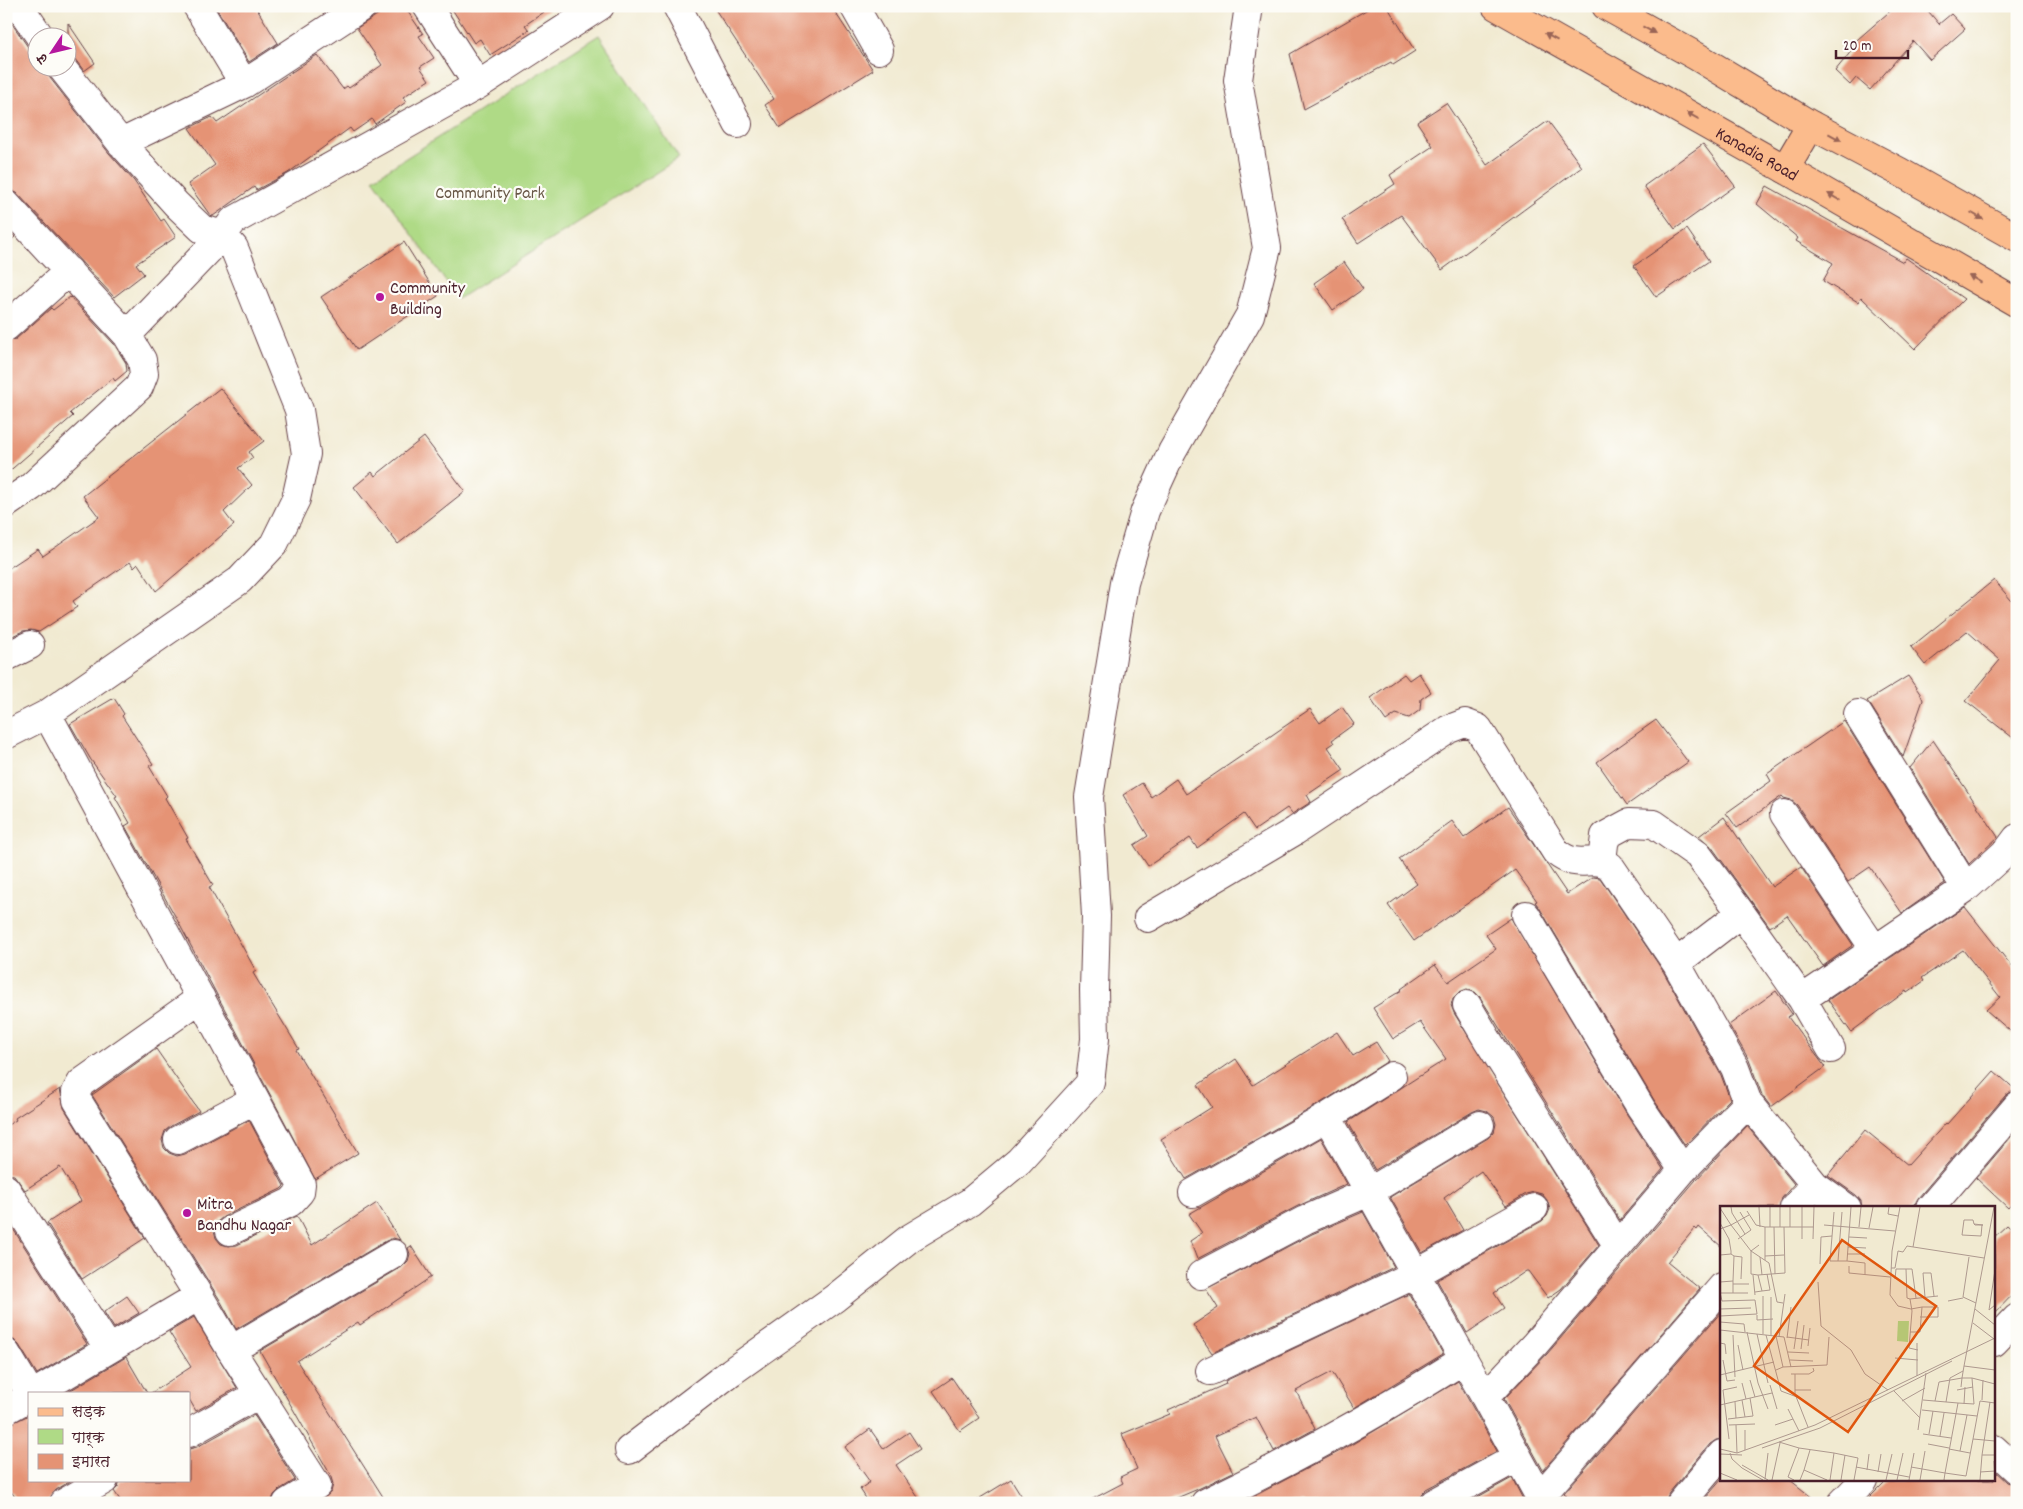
<svg xmlns="http://www.w3.org/2000/svg" width="2023" height="1509" viewBox="0 0 2023 1509" font-family="Dekko,'Playpen Sans Deva',sans-serif">
	<rect width="100%" height="100%" fill="#fdfcf7"/>
	<filter id="ink" filterUnits="userSpaceOnUse"><feTurbulence type="fractalNoise" baseFrequency=".02" numOctaves="2"/><feDisplacementMap in="SourceGraphic" scale="10" xChannelSelector="R" yChannelSelector="G"/><feConvolveMatrix kernelMatrix="1 2 1 2 8 2 1 2 1" color-interpolation-filters="sRGB"/></filter>
	<filter id="wash" filterUnits="userSpaceOnUse"><feTurbulence type="fractalNoise" baseFrequency=".0096" numOctaves="4" result="noise"/><feDisplacementMap in="SourceGraphic" scale="20" xChannelSelector="R" yChannelSelector="G"/><feGaussianBlur stdDeviation="1.12" result="paint"/><feColorMatrix in="noise" values="0 0 0 0 0 0 0 0 0 0 0 0 0 0 0 0 0 1.4 0 .05"/><feComposite in="paint" operator="in"/></filter>
	<g filter="url(#wash)">
		<rect width="100%" height="100%" fill="#f1ead1"/>
		<!-- green -->
		<path fill="#afda86" stroke="#7c7c58" d="M 599,35 L 679,158 L 458,299 L 373,179 Z"/>
		<g id="blocks">
			<!-- building -->
			<path fill="#e59374" d="M 215,6 L 255,6 L 278,43 L 249,62 Z
				M 391,6 L 404,6 L 423,34 L 419,36 L 434,58 L 420,67 L 429,80 L 403,97 L 406,102 L 375,124 L 372,119 L 353,132 L 350,128 L 288,173 L 256,190 L 254,187 L 213,216 L 210,215 L 188,184 L 215,165 L 189,128 L 212,117 L 217,123 L 317,55 L 343,89 L 347,86 L 349,88 L 382,65 L 357,28 Z
				M 450,6 L 553,6 L 525,25 L 529,30 L 490,55 L 480,39 L 474,43 Z
				M 713,6 L 831,6 L 873,70 L 780,128 L 765,105 L 774,99 Z
				M 1373,6 L 1387,6 L 1415,51 L 1393,65 L 1391,62 L 1304,109 L 1290,54 Z
				M 1896,6 L 1924,6 L 1939,24 L 1951,14 L 1965,29 L 1930,60 L 1913,41 L 1870,90 L 1856,78 L 1850,85 L 1835,71 L 1853,49 L 1850,46 Z
				M 6,15 L 28,47 L 38,57 L 38,68 L 45,68 L 50,78 L 109,153 L 134,181 L 161,221 L 164,219 L 176,237 L 136,264 L 144,274 L 114,297 L 17,193 L 6,189 Z
				M 68,23 L 95,63 L 84,71 L 74,58 L 68,53 Z
				M 1446,103 L 1487,165 L 1548,121 L 1582,167 L 1442,270 L 1401,215 L 1358,243 L 1342,219 L 1395,184 L 1390,175 L 1433,146 L 1417,122 Z
				M 1703,144 L 1735,186 L 1675,229 L 1644,186 Z
				M 1767,186 L 1903,262 L 1906,258 L 1964,299 L 1915,349 L 1861,297 L 1858,302 L 1823,281 L 1833,263 L 1796,241 L 1798,238 L 1757,204 Z
				M 6,227 L 15,237 L 6,244 Z
				M 1687,229 L 1709,261 L 1656,297 L 1634,266 Z
				M 404,242 L 438,296 L 357,350 L 321,297 Z
				M 1344,262 L 1363,289 L 1333,310 L 1314,283 Z
				M 70,297 L 114,344 L 126,363 L 127,371 L 115,381 L 113,378 L 70,413 L 73,416 L 6,474 L 6,342 L 16,339 L 51,308 L 53,310 Z
				M 220,388 L 264,441 L 249,452 L 253,458 L 238,468 L 252,485 L 224,512 L 234,525 L 156,591 L 138,564 L 134,568 L 130,562 L 73,601 L 77,607 L 39,632 L 31,630 L 23,631 L 6,639 L 6,570 L 38,549 L 43,556 L 99,517 L 83,496 Z
				M 424,437 L 465,491 L 398,544 L 354,487 L 372,472 L 375,476 Z
				M 1994,580 L 2017,607 L 2017,741 L 1966,701 L 2000,660 L 1967,631 L 1925,665 L 1911,647 Z
				M 1419,673 L 1431,692 L 1421,699 L 1420,710 L 1409,718 L 1396,714 L 1386,721 L 1370,698 L 1404,674 L 1409,680 Z
				M 1908,676 L 1921,695 L 1923,700 L 1903,757 L 1871,706 L 1867,701 Z
				M 114,698 L 124,714 L 122,716 L 153,764 L 149,766 L 167,796 L 165,798 L 188,838 L 186,839 L 213,885 L 209,887 L 256,971 L 253,973 L 299,1049 L 296,1050 L 358,1153 L 315,1179 L 174,914 L 125,826 L 130,823 L 115,797 L 117,796 L 91,760 L 70,724 Z
				M 1342,707 L 1354,724 L 1332,740 L 1334,743 L 1328,747 L 1344,770 L 1307,795 L 1311,802 L 1292,814 L 1287,808 L 1255,830 L 1244,814 L 1197,848 L 1190,838 L 1148,866 L 1134,845 L 1148,836 L 1123,795 L 1142,783 L 1151,797 L 1176,779 L 1186,794 L 1310,709 L 1320,723 Z
				M 1656,720 L 1688,762 L 1627,805 L 1597,762 Z
				M 1844,721 L 1945,883 L 1902,913 L 1870,867 L 1848,882 L 1797,805 L 1791,800 L 1784,798 L 1782,796 L 1737,828 L 1726,813 L 1771,781 L 1767,774 Z
				M 1933,740 L 1998,837 L 1969,864 L 1910,768 Z
				M 1508,807 L 1567,894 L 1593,877 L 1600,878 L 1663,971 L 1721,1075 L 1730,1099 L 1685,1145 L 1654,1100 L 1539,907 L 1535,902 L 1537,901 L 1515,870 L 1414,941 L 1388,905 L 1417,884 L 1399,859 L 1452,821 L 1464,838 Z
				M 1724,817 L 1772,887 L 1801,867 L 1853,945 L 1823,966 L 1787,915 L 1770,927 L 1711,846 L 1699,836 Z
				M 1965,907 L 2017,973 L 2017,1037 L 1986,1010 L 2000,997 L 1963,950 L 1922,978 L 1924,981 L 1907,993 L 1906,991 L 1851,1032 L 1828,1000 Z
				M 1511,918 L 1628,1116 L 1663,1169 L 1620,1220 L 1480,997 L 1475,992 L 1467,989 L 1459,992 L 1453,998 L 1451,1005 L 1454,1013 L 1599,1245 L 1561,1289 L 1548,1298 L 1528,1271 L 1526,1271 L 1494,1293 L 1504,1308 L 1467,1333 L 1437,1280 L 1542,1221 L 1547,1216 L 1550,1209 L 1547,1200 L 1542,1194 L 1534,1192 L 1526,1194 L 1506,1206 L 1481,1171 L 1444,1198 L 1463,1230 L 1422,1253 L 1390,1197 L 1488,1138 L 1494,1132 L 1496,1124 L 1494,1117 L 1487,1111 L 1479,1109 L 1472,1112 L 1375,1170 L 1348,1122 L 1446,1059 L 1420,1022 L 1393,1039 L 1373,1008 L 1402,990 L 1401,989 L 1435,965 L 1448,982 L 1496,949 L 1486,935 Z
				M 1776,991 L 1792,1014 L 1788,1017 L 1825,1067 L 1771,1107 L 1762,1095 L 1749,1060 L 1729,1025 Z
				M 1337,1032 L 1353,1056 L 1376,1042 L 1388,1061 L 1319,1104 L 1186,1179 L 1161,1139 L 1212,1107 L 1198,1085 L 1236,1059 L 1253,1085 Z
				M 156,1049 L 199,1111 L 171,1126 L 165,1131 L 162,1140 L 164,1148 L 169,1153 L 177,1156 L 185,1154 L 249,1120 L 284,1186 L 281,1189 L 223,1217 L 217,1222 L 214,1230 L 216,1238 L 221,1244 L 228,1246 L 237,1245 L 297,1216 L 312,1245 L 377,1203 L 400,1240 L 393,1238 L 386,1241 L 236,1329 L 220,1300 L 92,1095 Z
				M 1994,1071 L 2017,1091 L 2011,1092 L 2005,1096 L 1918,1198 L 1913,1208 L 1862,1208 L 1861,1201 L 1856,1195 L 1828,1175 L 1865,1130 L 1908,1165 L 1946,1123 L 1947,1124 Z
				M 60,1089 L 64,1108 L 145,1238 L 82,1279 L 47,1223 L 81,1201 L 60,1167 L 25,1190 L 14,1175 L 6,1174 L 6,1126 L 16,1120 L 15,1118 Z
				M 1747,1126 L 1794,1184 L 1782,1198 L 1779,1208 L 1722,1208 L 1722,1247 L 1699,1227 L 1697,1230 L 1695,1228 L 1667,1262 L 1700,1289 L 1543,1470 L 1504,1399 L 1547,1354 L 1695,1181 Z
				M 2017,1130 L 2017,1198 L 2008,1208 L 1976,1178 Z
				M 1321,1138 L 1347,1184 L 1298,1206 L 1197,1259 L 1190,1241 L 1202,1233 L 1189,1214 Z
				M 1363,1212 L 1394,1267 L 1212,1353 L 1193,1325 L 1218,1308 L 1206,1289 L 1312,1234 Z
				M 6,1218 L 87,1344 L 37,1374 L 19,1345 L 14,1340 L 6,1337 Z
				M 2007,1225 L 2017,1234 L 2017,1290 L 1994,1314 L 1994,1237 Z
				M 411,1246 L 431,1277 L 360,1325 L 358,1322 L 297,1361 L 387,1503 L 318,1503 L 331,1492 L 333,1484 L 330,1474 L 260,1351 L 402,1267 L 408,1261 L 410,1254 L 408,1248 Z
				M 1409,1294 L 1443,1354 L 1354,1408 L 1332,1372 L 1296,1391 L 1315,1429 L 1274,1451 L 1256,1417 L 1215,1436 L 1233,1472 L 1198,1489 L 1165,1503 L 1085,1503 L 1123,1483 L 1120,1477 L 1137,1469 L 1122,1434 L 1170,1414 L 1168,1410 L 1226,1384 L 1225,1381 Z
				M 127,1296 L 139,1313 L 114,1328 L 104,1312 Z
				M 1722,1311 L 1722,1439 L 1716,1440 L 1710,1444 L 1669,1493 L 1664,1503 L 1576,1503 L 1564,1493 Z
				M 194,1317 L 237,1388 L 196,1411 L 189,1399 L 189,1393 L 151,1393 L 191,1367 L 169,1332 Z
				M 126,1357 L 147,1393 L 66,1393 Z
				M 952,1378 L 979,1418 L 960,1431 L 933,1391 Z
				M 1458,1381 L 1497,1451 L 1426,1489 L 1421,1494 L 1418,1502 L 1241,1503 L 1344,1449 Z
				M 29,1415 L 29,1480 L 72,1480 L 56,1490 L 46,1503 L 19,1503 L 6,1484 L 6,1426 Z
				M 254,1415 L 295,1480 L 279,1490 L 274,1495 L 271,1503 L 122,1503 L 114,1491 L 118,1487 L 120,1480 L 189,1480 L 189,1449 L 197,1447 Z
				M 870,1429 L 884,1449 L 909,1432 L 920,1449 L 896,1465 L 922,1503 L 869,1503 L 860,1489 L 870,1482 L 845,1447 Z
				M 1994,1470 L 2007,1482 L 2017,1485 L 2017,1492 L 2006,1503 L 1864,1503 L 1887,1480 L 1994,1480 Z
				M 1512,1478 L 1525,1503 L 1467,1503 Z
				M 1011,1479 L 1026,1503 L 972,1503 Z
				M 1722,1479 L 1722,1480 L 1790,1480 L 1819,1503 L 1711,1503 L 1705,1499 Z"/>
		</g>
	</g>
	<g filter="url(#ink)">
		<use href="#blocks" fill-opacity="0" stroke="#633d44" stroke-width="1"/>
		<g fill="none" stroke-linecap="round" stroke-linejoin="round">
			<defs>
				<path id="minor" d="M 19,6 L 41,38
					M 197,6 L 244,84
					M 427,6 L 478,85
					M 677,6 L 738,124
					M 854,6 L 879,50
					M 62,68 L 121,143
					M 6,204 L 127,335 L 142,360 L 144,374 L 139,387 L 31,487 L 6,504
					M 6,327 L 69,271
					M 127,335 L 223,235 L 233,221 L 478,85 L 600,6
					M 6,657 L 30,645
					M 47,714 L 301,1184 L 300,1192 L 291,1202 L 230,1231
					M 1858,714 L 1966,888
					M 6,735 L 47,714 L 240,580 L 274,544 L 296,499 L 306,454 L 299,410 L 234,248 L 223,235 L 202,229 L 176,204 L 121,143 L 244,84 L 363,6
					M 1784,814 L 1875,950
					M 1602,861 L 1605,836 L 1629,823 L 1654,824 L 1698,855 L 1741,913 L 1802,999 L 1831,1049
					M 1526,915 L 1641,1108 L 1683,1170
					M 1148,918 L 1295,831 L 1449,729 L 1465,723 L 1478,728 L 1556,852 C 1579,871 1590,854 1610,866 L 1676,963 L 1735,1068 L 1748,1103 L 1815,1185
					M 1676,963 L 1741,913
					M 1802,999 L 1966,888 L 2008,850 L 2017,838
					M 1467,1005 L 1487,1039 L 1618,1246
					M 1327,1117 L 1485,1397
					M 178,1140 L 254,1100
					M 6,1189 L 109,1349
					M 1193,1193 L 1327,1117 L 1392,1076
					M 1794,1208 L 1815,1185 L 1847,1208
					M 1930,1208 L 2017,1106
					M 1201,1275 L 1305,1220 L 1369,1192 L 1480,1125
					M 199,1296 L 77,1100 L 76,1092 L 81,1083 L 201,998
					M 1994,1342 L 2017,1318
					M 231,1350 L 394,1254
					M 6,1353 L 30,1393
					M 1210,1371 L 1416,1274 L 1534,1208
					M 35,1393 L 199,1296 L 231,1350 L 259,1394
					M 6,1410 L 29,1397
					M 189,1433 L 259,1394 L 317,1485 L 287,1503
					M 1994,1449 L 2017,1470
					M 629,1450 L 731,1372 L 835,1298 L 910,1238 L 970,1202 L 1019,1161 L 1090,1083 L 1095,1039 L 1094,990 L 1096,916 L 1089,797 L 1124,583 L 1145,511 L 1172,452 L 1250,315 L 1267,248 L 1238,80 L 1249,6
					M 1540,1497 L 1722,1287
					M 64,1503 L 104,1480
					M 1205,1503 C 1294,1460 1380,1413 1463,1360
					M 1434,1503 L 1518,1457
					M 1543,1503 L 1485,1397 L 1535,1344 L 1683,1170 L 1748,1103
					M 1681,1503 L 1722,1454
					M 1842,1503 L 1864,1480"/>
				<g id="major">
					<path id="s1" d="M 1496,6 L 1785,169 L 2017,303"/>
					<path d="M 1606,6 L 1696,56 L 1811,125 L 1900,172 L 2017,238"/>
					<path d="M 1785,169 L 1811,125"/>
				</g>
			</defs>
			<!-- minor casing -->
			<use href="#minor" stroke="#633d44" stroke-width="30"/>
			<!-- major casing -->
			<use href="#major" stroke="#633d44" stroke-width="30"/>
			<!-- minor -->
			<use href="#minor" stroke="#fff" stroke-width="28"/>
			<!-- major -->
			<use href="#major" stroke="#fbbb8c" stroke-width="28"/>
		</g>
		<!-- one-way arrows -->
		<defs><path id="oneway-solid" d="M-6-.8H1V-3.2L6.5 0L1 3.2V.8H-6Z" transform="scale(1.25)"/></defs>
		<g fill="#9a6557">
			<use href="#oneway-solid" transform="translate(1649 30) rotate(29)"/>
			<use href="#oneway-solid" transform="translate(1551 37) rotate(-151)"/>
			<use href="#oneway-solid" transform="translate(1693 116) rotate(-151)"/>
			<use href="#oneway-solid" transform="translate(1835 137) rotate(28)"/>
			<use href="#oneway-solid" transform="translate(1834 197) rotate(-150)"/>
			<use href="#oneway-solid" transform="translate(1977 216) rotate(30)"/>
			<use href="#oneway-solid" transform="translate(1975 279) rotate(-150)"/>
		</g>
	</g>
	<!-- markers -->
	<g fill="#b5179e" stroke="#fdfcf7" stroke-width="2">
		<circle cx="380" cy="297" r="5"/>
		<circle cx="187" cy="1213" r="5"/>
	</g>
	<g text-anchor="middle" stroke-width="4.5" stroke-linejoin="round" paint-order="stroke">
		<!-- street labels -->
		<g font-size="18" fill="#4a1f2b" stroke="#fdfcf7">
			<text dy="6" stroke="none"><textPath href="#s1" startOffset="300">Kanadia Road</textPath></text>
		</g>
		<!-- park labels -->
		<g font-size="18" fill="#685746" stroke="#fdfcf7">
			<text x="490" y="198">Community Park</text>
		</g>
		<!-- poi labels -->
		<g font-size="18" fill="#4a1f2b" stroke="#fdfcf7" text-anchor="start">
			<text x="390" y="293">Community<tspan x="390" dy="21">Building</tspan></text>
			<text x="197" y="1209">Mitra<tspan x="197" dy="21">Bandhu Nagar</tspan></text>
		</g>
	</g>
	<!-- overview -->
	<g transform="translate(1720 1206)">
		<rect width="275" height="275" fill="#f1ead1"/>
		<path d="M 178,115 L 189,115 L 188,136 L 177,135 Z" fill="#afda86"/>
		<path fill="none" stroke="#ae998f" stroke-width="1" d="M 11,1 L 12,7 L 25,28M 39,1 L 40,21M 70,1 L 70,21M 82,1 L 82,33M 169,1 L 168,8 L 178,10M 180,1 L 172,45 L 170,89 L 178,100 L 191,103 L 202,101 L 200,126 L 190,126M 274,1 L 244,160 L 275,164M 0,2 L 11,19 L 29,9M 27,5 L 36,19 L 45,21M 114,6 L 110,55 L 118,55 L 122,6M 0,17 L 9,33 L 11,45 L 11,48 L 0,49M 254,18 L 253,14 L 244,14 L 242,29 L 261,30 L 262,19M 254,18 L 263,19 L 255,19 ZM 104,19 L 175,25M 50,21 L 50,1M 54,21 L 55,68M 60,21 L 60,1M 139,21 L 141,1M 149,22 L 153,1M 0,23 L 11,19 L 31,45 L 31,68 L 38,69 L 65,67 L 64,21M 129,31 L 147,32M 18,33 L 31,24 L 20,6M 93,33 L 94,1M 39,39 L 31,45 L 49,57 L 57,96 L 63,97M 128,41 L 146,42M 193,41 L 200,1M 11,48 L 14,50 L 13,75M 127,48 L 145,48M 14,50 L 22,51 L 21,73M 45,50 L 64,49M 40,51 L 42,69M 249,51 L 243,91 L 256,97M 45,54 L 45,21 L 94,21M 118,55 L 127,55 L 131,1M 127,55 L 145,57 L 145,69M 100,58 L 101,31 L 112,30M 129,60 L 129,67 L 170,71M 171,62 L 175,62 L 178,45 L 183,46 L 187,40 L 264,52M 275,64 L 269,104 L 275,99M 33,69 L 35,89M 175,73 L 176,63 L 186,63M 0,76 L 13,75 L 13,87M 98,76 L 101,120 L 131,144 L 145,168 L 168,184M 13,78 L 29,78M 42,85 L 50,84 L 47,68M 0,86 L 2,95 L 35,94 L 37,108 L 0,110M 35,86 L 42,85 L 38,69M 0,87 L 28,87M 43,90 L 43,128M 205,91 L 203,67 L 211,67 L 214,90M 196,92 L 192,63 L 186,63 L 187,92 L 190,93 L 218,90M 190,93 L 192,105 L 189,142 L 198,144M 228,95 L 243,92M 0,103 L 31,102M 255,103 L 275,119M 37,109 L 37,114 L 53,113M 200,111 L 218,111 L 218,101 L 202,101M 0,116 L 24,118 L 25,126M 253,117 L 274,133M 0,124 L 64,131 L 71,161M 27,126 L 38,177 L 48,203M 37,128 L 48,177M 13,129 L 15,171M 46,129 L 61,185 L 77,191M 51,130 L 51,91M 56,130 L 63,161 L 56,164M 59,131 L 65,88M 67,131 L 89,134M 67,132 L 71,101M 0,137 L 5,138 L 6,148M 197,137 L 197,170M 18,139 L 23,164M 88,140 L 90,122M 74,143 L 78,115M 81,143 L 84,119M 68,146 L 89,147M 175,152 L 198,154M 3,154 L 7,175 L 15,174M 70,154 L 93,155M 244,160 L 242,172 L 252,172 L 254,198 L 238,197 L 225,267 L 246,270 L 253,233M 63,161 L 107,159 L 109,131M 71,168 L 89,168 L 94,165 L 93,162M 75,168 L 75,188 L 88,221M 0,169 L 54,156M 252,172 L 275,178M 30,174 L 35,191M 22,177 L 26,193 L 52,187M 50,179 L 57,203M 75,184 L 91,184M 237,184 L 253,181M 174,185 L 200,212M 22,194 L 25,211M 203,194 L 238,197M 262,194 L 263,174M 182,195 L 205,182M 215,195 L 219,176 L 242,172 L 241,181M 15,196 L 16,212M 226,196 L 230,172 L 243,165M 275,197 L 260,195 L 253,233 L 275,235M 244,198 L 245,181M 0,199 L 26,193M 68,203 L 79,225M 202,204 L 257,210M 8,213 L 33,210 L 30,192M 9,219 L 35,218M 16,219 L 17,247M 55,219 L 73,213M 198,224 L 206,167M 203,228 L 231,232M 209,228 L 213,205M 220,230 L 224,207M 9,233 L 3,184 L 17,181M 59,236 L 79,242 L 68,271 L 74,274M 208,238 L 229,242M 42,242 L 100,222 L 232,155M 79,242 L 114,247M 0,243 L 17,247 L 95,219 L 275,132M 229,243 L 250,247M 25,244 L 25,224M 240,245 L 247,209M 10,247 L 12,253 L 22,262 L 43,274M 0,248 L 22,249M 262,249 L 270,196M 274,255 L 275,274M 22,259 L 48,274M 136,261 L 189,271M 191,261 L 225,267 L 224,274M 84,264 L 90,244M 147,264 L 149,248M 158,266 L 161,248M 260,266 L 275,265M 0,267 L 17,274M 45,273 L 48,247M 52,274 L 60,237M 80,274 L 84,264 L 107,274M 110,274 L 114,247 L 138,252 L 134,274M 121,274 L 125,249M 166,274 L 172,248M 177,274 L 183,247M 189,274 L 194,247M 200,274 L 205,245M 260,274 L 262,249 L 275,249"/>
		<path fill="#e0560e" fill-opacity="0.15" stroke="#e0560e" stroke-width="2.5" d="M 122,34 L 216,100 L 128,226 L 34,160 Z"/>
		<rect width="275" height="275" fill="none" stroke="#4a1f2b" stroke-width="2.5"/>
	</g>
	<!-- margin -->
	<rect width="2023" height="1509" fill="none" stroke="#fdfcf7" stroke-width="25"/>
	<!-- legend -->
	<rect x="28" y="1392" width="162" height="90" fill="#fdfcf7" stroke="#b5a4a5"/>
	<rect x="38" y="1408" width="25" height="8" fill="#fbbb8c" stroke="#b5a4a5"/>
	<text x="72" y="1416" font-size="15" fill="#4a1f2b">सड़क</text>
	<rect x="38" y="1429" width="25" height="15" fill="#afda86" stroke="#b5a4a5"/>
	<text x="72" y="1442" font-size="15" fill="#4a1f2b">पार्क</text>
	<rect x="38" y="1454" width="25" height="15" fill="#e59374" stroke="#b5a4a5"/>
	<text x="72" y="1466" font-size="15" fill="#4a1f2b">इमारत</text>
	<!-- north arrow -->
	<g transform="translate(52 52) rotate(235)"><circle r="24" fill="#fdfcf7" stroke="#b5a4a5"/>
	<path d="M0-4L9 19L0 12L-9 19Z" fill="#b5179e"/>
	<text y="-8" font-size="14" font-weight="bold" text-anchor="middle" fill="#4a1f2b">उ</text>
	</g>
	<!-- scale -->
	<path d="M1836 50v8h72v-8" fill="none" stroke="#4a1f2b" stroke-width="2.5"/>
	<text x="1843" y="50" font-size="15" fill="#4a1f2b" stroke="#fdfcf7" stroke-width="4" paint-order="stroke">20 m</text>
</svg>
